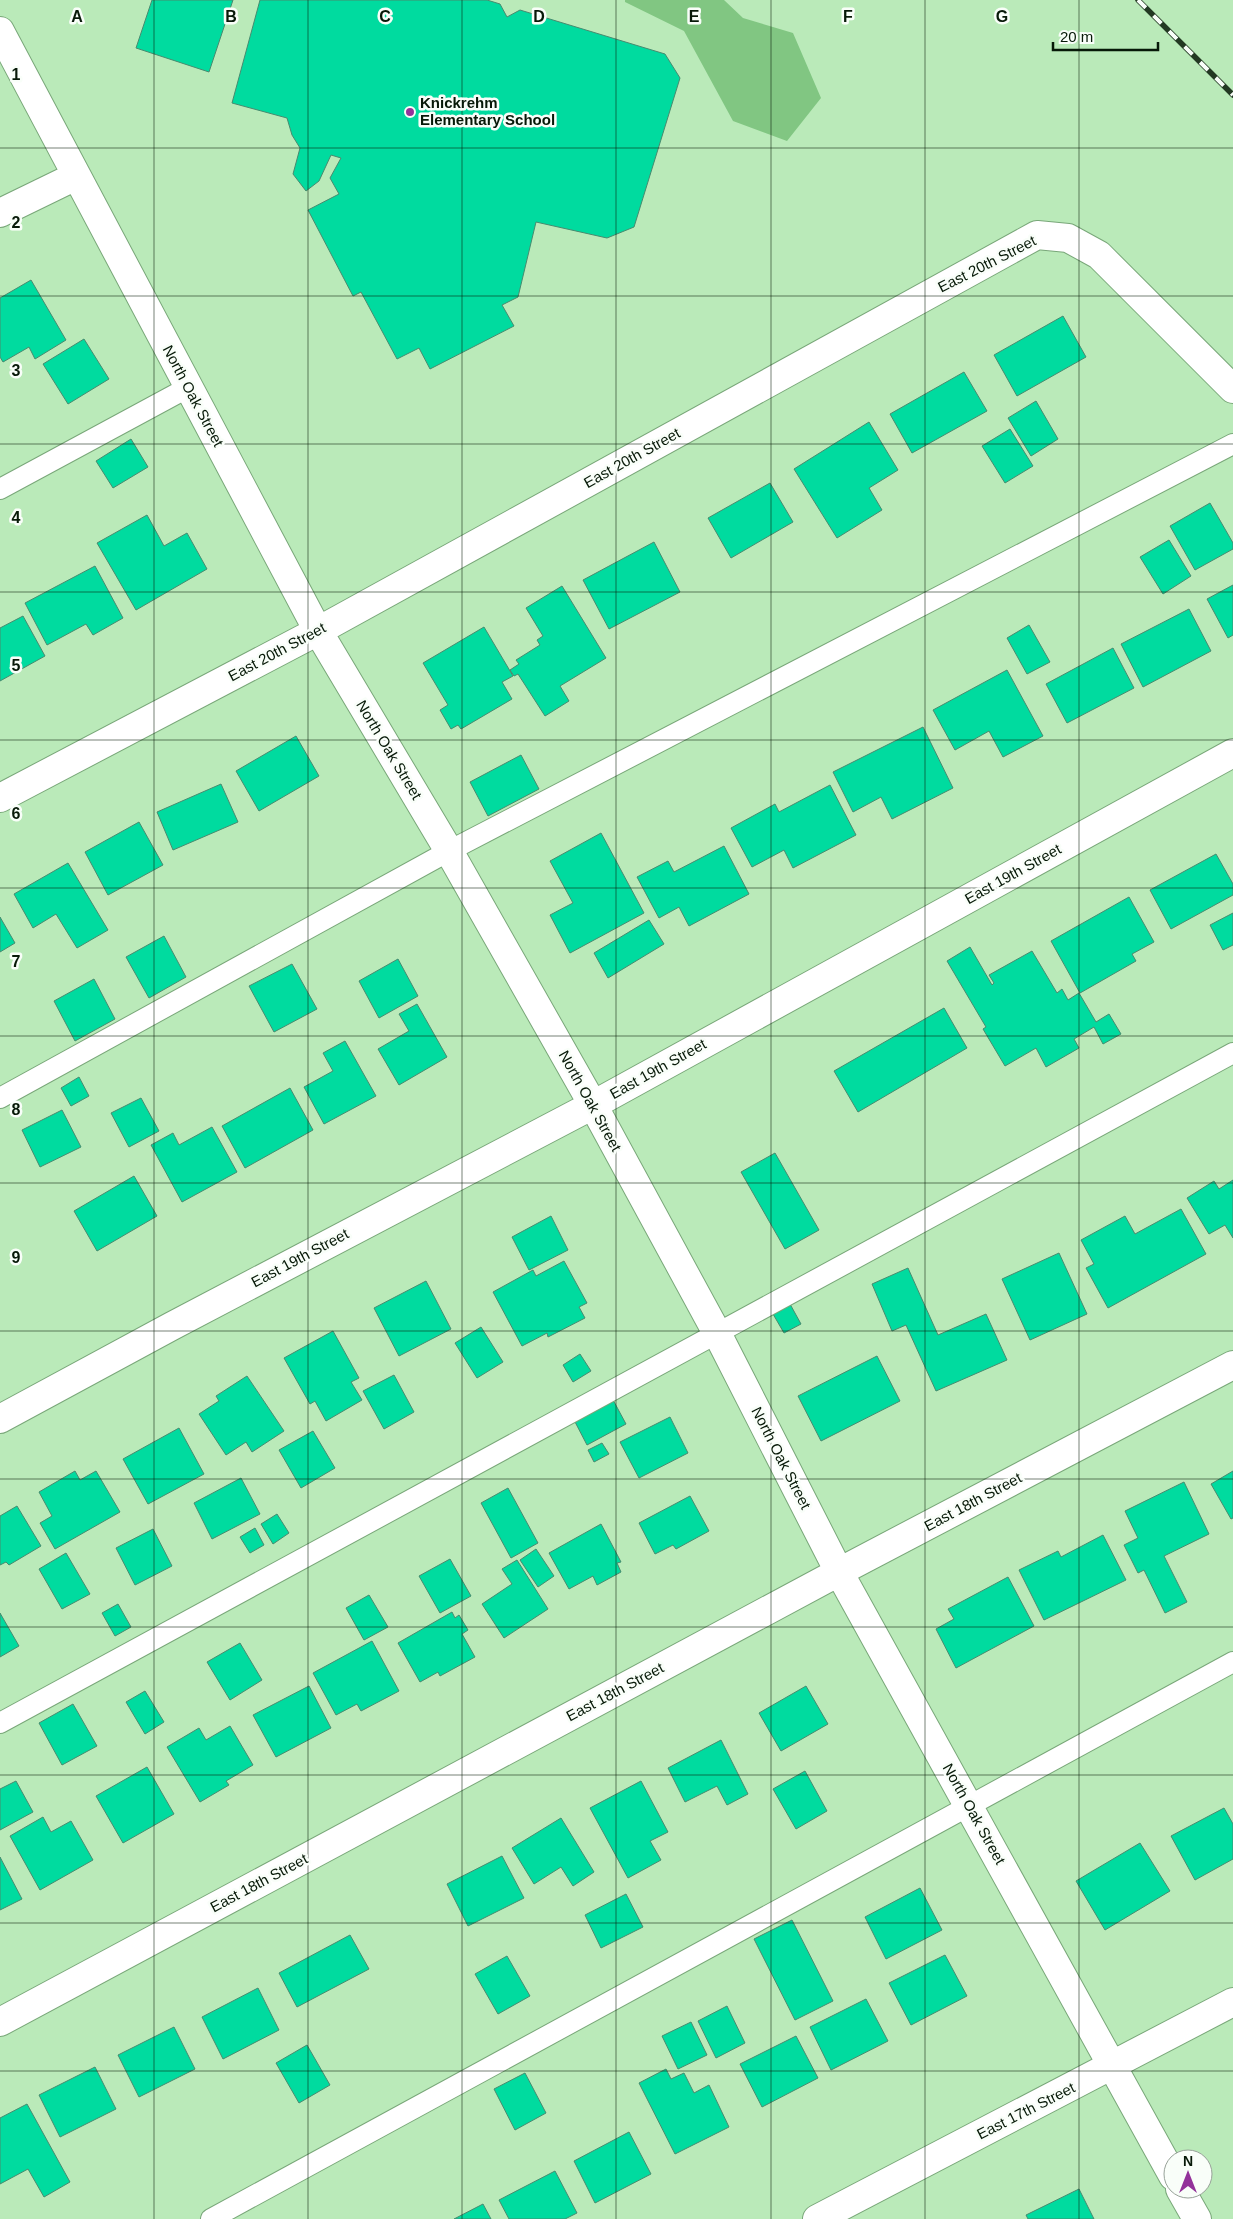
<svg xmlns="http://www.w3.org/2000/svg" width="1233" height="2219" viewBox="0 0 1233 2219" font-family="Arial,sans-serif">
	<rect width="100%" height="100%" fill="#baeab9"/>
	<!-- green -->
	<path fill="#81c682" d="M 625,0 L 724,0 L 743,18 L 793,33 L 821,98 L 787,141 L 733,121 L 684,31 L 625,2 Z"/>
	<!-- building -->
	<path fill="#00db9f" stroke="#478b6f" d="M 152,0 L 233,0 L 209,72 L 136,48 Z
		M 260,0 L 487,0 L 500,4 L 507,17 L 520,10 L 665,54 L 680,78 L 634,227 L 607,238 L 536,222 L 518,297 L 502,305 L 514,326 L 430,369 L 419,348 L 397,359 L 361,292 L 353,296 L 308,210 L 339,194 L 330,178 L 341,158 L 331,155 L 319,181 L 306,191 L 293,174 L 300,148 L 292,135 L 287,118 L 232,103 Z
		M 31,280 L 66,340 L 35,359 L 29,347 L 3,362 L 0,357 L 0,298 Z
		M 1063,316 L 1086,357 L 1017,396 L 994,355 Z
		M 84,339 L 109,379 L 68,404 L 43,364 Z
		M 964,372 L 987,411 L 912,453 L 890,414 Z
		M 1036,401 L 1058,439 L 1031,456 L 1008,418 Z
		M 869,422 L 898,470 L 869,488 L 882,510 L 837,538 L 794,469 Z
		M 1010,429 L 1033,466 L 1005,483 L 982,446 Z
		M 131,439 L 148,467 L 113,488 L 96,461 Z
		M 770,483 L 793,522 L 731,558 L 708,518 Z
		M 1210,503 L 1233,543 L 1233,549 L 1195,570 L 1170,526 Z
		M 147,515 L 164,546 L 187,533 L 207,569 L 136,610 L 97,543 Z
		M 1169,540 L 1191,576 L 1163,594 L 1140,557 Z
		M 654,542 L 680,592 L 609,629 L 583,580 Z
		M 95,566 L 123,618 L 93,635 L 86,624 L 47,645 L 25,603 Z
		M 1233,585 L 1233,635 L 1228,638 L 1207,599 Z
		M 562,586 L 606,658 L 560,686 L 569,701 L 545,716 L 518,674 L 514,676 L 510,670 L 519,664 L 516,660 L 540,645 L 537,640 L 543,636 L 526,608 Z
		M 1189,609 L 1211,651 L 1143,687 L 1121,644 Z
		M 23,616 L 45,656 L 0,681 L 0,628 Z
		M 1029,625 L 1050,662 L 1027,674 L 1007,638 Z
		M 484,627 L 513,676 L 502,682 L 512,699 L 461,729 L 458,725 L 451,729 L 440,710 L 448,705 L 423,663 Z
		M 1113,648 L 1134,688 L 1067,723 L 1046,684 Z
		M 1007,670 L 1043,736 L 1003,757 L 989,731 L 955,750 L 933,710 Z
		M 923,727 L 953,788 L 892,819 L 881,797 L 853,812 L 833,772 Z
		M 296,736 L 319,776 L 259,811 L 236,771 Z
		M 521,755 L 539,789 L 488,816 L 470,782 Z
		M 221,784 L 238,822 L 173,850 L 157,812 Z
		M 830,785 L 856,835 L 793,868 L 784,850 L 752,867 L 731,828 L 775,804 L 779,812 Z
		M 139,822 L 163,865 L 108,895 L 85,852 Z
		M 601,833 L 644,913 L 570,953 L 550,915 L 573,903 L 550,861 Z
		M 724,846 L 749,894 L 689,926 L 679,907 L 659,918 L 637,877 L 668,861 L 674,872 Z
		M 1216,854 L 1233,884 L 1233,895 L 1171,929 L 1150,890 Z
		M 68,863 L 108,930 L 77,948 L 56,914 L 33,928 L 14,894 Z
		M 1129,897 L 1154,942 L 1132,954 L 1136,961 L 1080,993 L 1051,941 Z
		M 1233,913 L 1233,945 L 1223,950 L 1210,925 Z
		M 0,917 L 15,943 L 0,952 Z
		M 649,920 L 664,944 L 608,978 L 594,953 Z
		M 164,936 L 186,977 L 149,998 L 126,957 Z
		M 970,947 L 992,985 L 994,983 L 989,975 L 1032,951 L 1057,993 L 1062,989 L 1068,1000 L 1079,993 L 1096,1022 L 1109,1014 L 1121,1034 L 1103,1044 L 1094,1027 L 1074,1039 L 1079,1048 L 1046,1067 L 1036,1048 L 1005,1066 L 983,1029 L 986,1027 L 947,961 Z
		M 398,959 L 418,996 L 379,1018 L 359,981 Z
		M 292,964 L 317,1009 L 274,1032 L 249,986 Z
		M 94,979 L 115,1019 L 75,1041 L 54,1001 Z
		M 417,1004 L 447,1057 L 399,1085 L 378,1049 L 409,1031 L 399,1014 Z
		M 944,1008 L 967,1048 L 858,1112 L 834,1071 Z
		M 345,1041 L 376,1096 L 324,1124 L 304,1087 L 333,1071 L 323,1053 Z
		M 79,1077 L 89,1096 L 71,1106 L 61,1088 Z
		M 290,1088 L 313,1130 L 245,1168 L 222,1126 Z
		M 141,1098 L 159,1131 L 129,1147 L 111,1113 Z
		M 62,1110 L 81,1147 L 40,1167 L 22,1130 Z
		M 212,1127 L 237,1172 L 182,1202 L 151,1145 L 173,1133 L 179,1145 Z
		M 775,1153 L 819,1230 L 785,1249 L 741,1172 Z
		M 134,1176 L 157,1216 L 97,1251 L 74,1211 Z
		M 1233,1180 L 1233,1238 L 1225,1225 L 1209,1234 L 1187,1198 L 1214,1181 L 1219,1189 Z
		M 1181,1209 L 1206,1254 L 1108,1308 L 1086,1268 L 1094,1264 L 1081,1240 L 1125,1216 L 1135,1234 Z
		M 551,1216 L 568,1250 L 529,1270 L 512,1237 Z
		M 1059,1253 L 1087,1314 L 1030,1340 L 1002,1279 Z
		M 564,1261 L 587,1303 L 579,1307 L 585,1318 L 548,1337 L 547,1333 L 522,1346 L 493,1292 L 533,1270 L 536,1276 Z
		M 908,1268 L 938,1335 L 986,1314 L 1007,1360 L 936,1391 L 906,1325 L 892,1331 L 872,1284 Z
		M 426,1281 L 451,1329 L 399,1356 L 374,1308 Z
		M 790,1304 L 801,1324 L 784,1333 L 773,1314 Z
		M 481,1327 L 503,1362 L 477,1378 L 455,1343 Z
		M 333,1331 L 359,1378 L 351,1382 L 362,1400 L 326,1421 L 315,1401 L 310,1404 L 284,1358 Z
		M 580,1354 L 591,1371 L 573,1382 L 563,1365 Z
		M 877,1356 L 900,1401 L 821,1441 L 798,1396 Z
		M 394,1375 L 414,1412 L 384,1429 L 363,1391 Z
		M 247,1376 L 284,1431 L 252,1452 L 246,1442 L 226,1455 L 199,1414 L 219,1401 L 216,1396 Z
		M 612,1398 L 626,1424 L 587,1445 L 573,1418 Z
		M 670,1417 L 688,1453 L 639,1478 L 620,1442 Z
		M 179,1428 L 204,1474 L 148,1504 L 123,1459 Z
		M 313,1431 L 335,1468 L 301,1488 L 279,1450 Z
		M 602,1443 L 609,1454 L 594,1462 L 588,1450 Z
		M 75,1471 L 80,1480 L 96,1471 L 120,1512 L 55,1549 L 40,1523 L 52,1516 L 39,1492 Z
		M 1233,1471 L 1233,1518 L 1231,1519 L 1211,1484 Z
		M 241,1478 L 260,1514 L 212,1539 L 194,1503 Z
		M 1184,1482 L 1209,1534 L 1164,1556 L 1187,1602 L 1165,1613 L 1144,1570 L 1138,1573 L 1124,1545 L 1138,1538 L 1125,1511 Z
		M 508,1488 L 538,1543 L 511,1558 L 481,1503 Z
		M 690,1496 L 709,1531 L 676,1549 L 673,1545 L 655,1554 L 639,1523 Z
		M 17,1506 L 41,1546 L 9,1565 L 6,1562 L 0,1565 L 0,1516 Z
		M 277,1514 L 289,1533 L 273,1544 L 261,1524 Z
		M 601,1524 L 621,1562 L 617,1563 L 621,1572 L 597,1585 L 593,1576 L 569,1589 L 549,1553 Z
		M 255,1528 L 264,1545 L 250,1553 L 240,1537 Z
		M 153,1529 L 172,1566 L 135,1585 L 116,1548 Z
		M 1103,1535 L 1126,1580 L 1044,1620 L 1019,1570 L 1058,1551 L 1061,1557 Z
		M 536,1549 L 554,1576 L 538,1587 L 520,1560 Z
		M 66,1553 L 90,1594 L 62,1609 L 39,1569 Z
		M 450,1559 L 471,1596 L 440,1613 L 419,1576 Z
		M 517,1560 L 548,1609 L 504,1638 L 482,1604 L 512,1584 L 502,1569 Z
		M 1008,1577 L 1034,1626 L 956,1668 L 936,1629 L 954,1619 L 948,1609 Z
		M 369,1595 L 388,1627 L 364,1640 L 346,1608 Z
		M 118,1604 L 131,1627 L 115,1636 L 102,1613 Z
		M 452,1612 L 455,1618 L 459,1615 L 468,1630 L 462,1634 L 475,1657 L 440,1676 L 438,1672 L 420,1682 L 398,1643 Z
		M 0,1613 L 19,1646 L 0,1657 Z
		M 372,1641 L 399,1691 L 361,1711 L 357,1704 L 336,1715 L 313,1673 Z
		M 240,1643 L 262,1680 L 230,1700 L 207,1662 Z
		M 309,1686 L 331,1728 L 276,1757 L 253,1715 Z
		M 806,1686 L 828,1724 L 781,1751 L 759,1713 Z
		M 145,1691 L 164,1722 L 145,1734 L 126,1702 Z
		M 73,1704 L 97,1746 L 62,1765 L 39,1723 Z
		M 230,1726 L 253,1765 L 226,1781 L 229,1785 L 200,1802 L 167,1747 L 199,1728 L 206,1740 Z
		M 721,1740 L 748,1794 L 727,1805 L 717,1786 L 685,1802 L 668,1768 Z
		M 147,1767 L 174,1814 L 123,1843 L 96,1796 Z
		M 805,1771 L 827,1811 L 796,1829 L 773,1789 Z
		M 16,1781 L 33,1812 L 0,1830 L 0,1789 Z
		M 641,1781 L 668,1832 L 650,1841 L 661,1860 L 628,1878 L 590,1808 Z
		M 1224,1808 L 1233,1824 L 1233,1859 L 1195,1880 L 1171,1836 Z
		M 43,1817 L 51,1832 L 71,1821 L 93,1860 L 40,1890 L 10,1836 Z
		M 561,1818 L 594,1872 L 573,1886 L 561,1867 L 534,1884 L 512,1848 Z
		M 1140,1843 L 1170,1891 L 1105,1930 L 1076,1881 Z
		M 502,1856 L 524,1898 L 468,1926 L 447,1884 Z
		M 0,1857 L 22,1899 L 0,1910 Z
		M 920,1888 L 942,1930 L 886,1959 L 865,1917 Z
		M 626,1894 L 643,1927 L 601,1948 L 585,1915 Z
		M 792,1920 L 833,2001 L 795,2020 L 754,1939 Z
		M 350,1935 L 369,1969 L 297,2007 L 279,1973 Z
		M 945,1955 L 967,1996 L 911,2025 L 889,1983 Z
		M 507,1956 L 530,1996 L 498,2014 L 475,1974 Z
		M 258,1988 L 279,2030 L 223,2059 L 202,2017 Z
		M 866,1999 L 888,2041 L 831,2070 L 810,2027 Z
		M 727,2006 L 745,2043 L 716,2058 L 698,2021 Z
		M 691,2022 L 707,2055 L 678,2069 L 662,2036 Z
		M 174,2027 L 195,2069 L 139,2097 L 118,2055 Z
		M 796,2036 L 818,2078 L 762,2107 L 740,2064 Z
		M 307,2045 L 330,2085 L 299,2103 L 276,2063 Z
		M 95,2067 L 116,2109 L 60,2137 L 39,2095 Z
		M 666,2069 L 671,2079 L 684,2073 L 694,2093 L 709,2085 L 729,2127 L 675,2154 L 639,2083 Z
		M 525,2073 L 546,2113 L 515,2130 L 494,2089 Z
		M 27,2104 L 70,2182 L 44,2197 L 28,2169 L 0,2184 L 0,2118 Z
		M 629,2132 L 651,2174 L 595,2203 L 574,2161 Z
		M 555,2171 L 577,2213 L 565,2219 L 509,2219 L 499,2200 Z
		M 1079,2189 L 1094,2219 L 1028,2219 L 1026,2215 Z
		M 483,2204 L 491,2219 L 454,2219 Z"/>
	<g fill="none" stroke-linecap="round" stroke-linejoin="round">
		<defs>
			<path id="lane" d="M 0,489 L 189,387
				M 0,1098 L 449,851 L 1233,444
				M 0,1723 L 1233,1053
				M 211,2219 L 1233,1662"/>
			<path id="street" d="M 0,31 L 318,631 L 449,851 L 593,1105 L 718,1335 L 839,1572 L 1173,2176
				M 0,213 L 76,176
				M 0,798 L 318,631 L 1037,235 L 1068,238 L 1099,255 L 1233,389
				M 0,1419 L 172,1326 L 593,1105 L 1233,753
				M 0,2022 L 839,1572 L 1233,1365
				M 1180,2189 L 1197,2219
				M 817,2219 L 1233,2002"/>
		</defs>
		<!-- lane casing -->
		<use href="#lane" stroke="#79a779" stroke-width="22"/>
		<!-- street casing -->
		<use href="#street" stroke="#79a779" stroke-width="30"/>
		<!-- lane -->
		<use href="#lane" stroke="#fff" stroke-width="20"/>
		<!-- street -->
		<use href="#street" stroke="#fff" stroke-width="28"/>
		<defs>
			<path id="rail" d="M 1138,0 L 1233,95"/>
		</defs>
		<!-- rail casing -->
		<use href="#rail" stroke="#233923" stroke-width="5.5"/>
		<!-- rail -->
		<use href="#rail" stroke="#f9fef9" stroke-width="4" stroke-dasharray="11" stroke-linecap="butt"/>
	</g>
	<!-- grid -->
	<path fill="none" stroke="#071908" stroke-width="1" stroke-opacity="0.55" d="M 154,0 L 154,2219M 308,0 L 308,2219M 462,0 L 462,2219M 616,0 L 616,2219M 771,0 L 771,2219M 925,0 L 925,2219M 1079,0 L 1079,2219M 0,148 L 1233,148M 0,296 L 1233,296M 0,444 L 1233,444M 0,592 L 1233,592M 0,740 L 1233,740M 0,888 L 1233,888M 0,1036 L 1233,1036M 0,1183 L 1233,1183M 0,1331 L 1233,1331M 0,1479 L 1233,1479M 0,1627 L 1233,1627M 0,1775 L 1233,1775M 0,1923 L 1233,1923M 0,2071 L 1233,2071"/>
	<!-- markers -->
	<circle fill="#93329a" stroke="#f9fef9" stroke-width="2" cx="410" cy="112" r="5"/>
	<g text-anchor="middle" stroke-width="5" stroke-linejoin="round" paint-order="stroke">
		<!-- poi labels -->
		<g font-size="15" font-weight="bold" fill="#071908" stroke="#f9fef9" text-anchor="start">
			<text x="420" y="108">Knickrehm<tspan x="420" dy="17">Elementary School</tspan></text>
		</g>
		<!-- street labels -->
		<g font-size="15" fill="#071908" stroke="#f9fef9">
			<text transform="translate(987 264) rotate(-27)" y="5">East 20th Street</text>
			<text transform="translate(193 396) rotate(62)" y="5">North Oak Street</text>
			<text transform="translate(632 458) rotate(-29)" y="5">East 20th Street</text>
			<text transform="translate(277 652) rotate(-28)" y="5">East 20th Street</text>
			<text transform="translate(389 750) rotate(59)" y="5">North Oak Street</text>
			<text transform="translate(1013 874) rotate(-29)" y="5">East 19th Street</text>
			<text transform="translate(658 1069) rotate(-29)" y="5">East 19th Street</text>
			<text transform="translate(590 1101) rotate(61)" y="5">North Oak Street</text>
			<text transform="translate(300 1258) rotate(-28)" y="5">East 19th Street</text>
			<text transform="translate(781 1458) rotate(63)" y="5">North Oak Street</text>
			<text transform="translate(973 1502) rotate(-28)" y="5">East 18th Street</text>
			<text transform="translate(615 1692) rotate(-28)" y="5">East 18th Street</text>
			<text transform="translate(974 1814) rotate(61)" y="5">North Oak Street</text>
			<text transform="translate(259 1883) rotate(-28)" y="5">East 18th Street</text>
			<text transform="translate(1026 2111) rotate(-27)" y="5">East 17th Street</text>
		</g>
	</g>
	<g font-size="16" text-anchor="middle" font-weight="bold" fill="#071908" stroke="#f9fef9" stroke-width="5" stroke-linejoin="round" paint-order="stroke">
		<text x="77" y="22">A</text>
		<text x="231" y="22">B</text>
		<text x="385" y="22">C</text>
		<text x="539" y="22">D</text>
		<text x="694" y="22">E</text>
		<text x="848" y="22">F</text>
		<text x="1002" y="22">G</text>
		<text x="16" y="80">1</text>
		<text x="16" y="228">2</text>
		<text x="16" y="376">3</text>
		<text x="16" y="523">4</text>
		<text x="16" y="671">5</text>
		<text x="16" y="819">6</text>
		<text x="16" y="967">7</text>
		<text x="16" y="1115">8</text>
		<text x="16" y="1263">9</text>
	</g>
	<!-- north arrow -->
	<g transform="translate(1188 2174)"><circle r="24" fill="#f9fef9" stroke="#98a299"/>
	<path d="M0-4L9 19L0 12L-9 19Z" fill="#93329a"/>
	<text y="-8" font-size="14" font-weight="bold" text-anchor="middle" fill="#071908">N</text>
	</g>
	<!-- scale -->
	<path d="M1053 42v8h105v-8" fill="none" stroke="#071908" stroke-width="2.5"/>
	<text x="1060" y="42" font-size="15" fill="#071908" stroke="#f9fef9" stroke-width="4" paint-order="stroke">20 m</text>
</svg>
